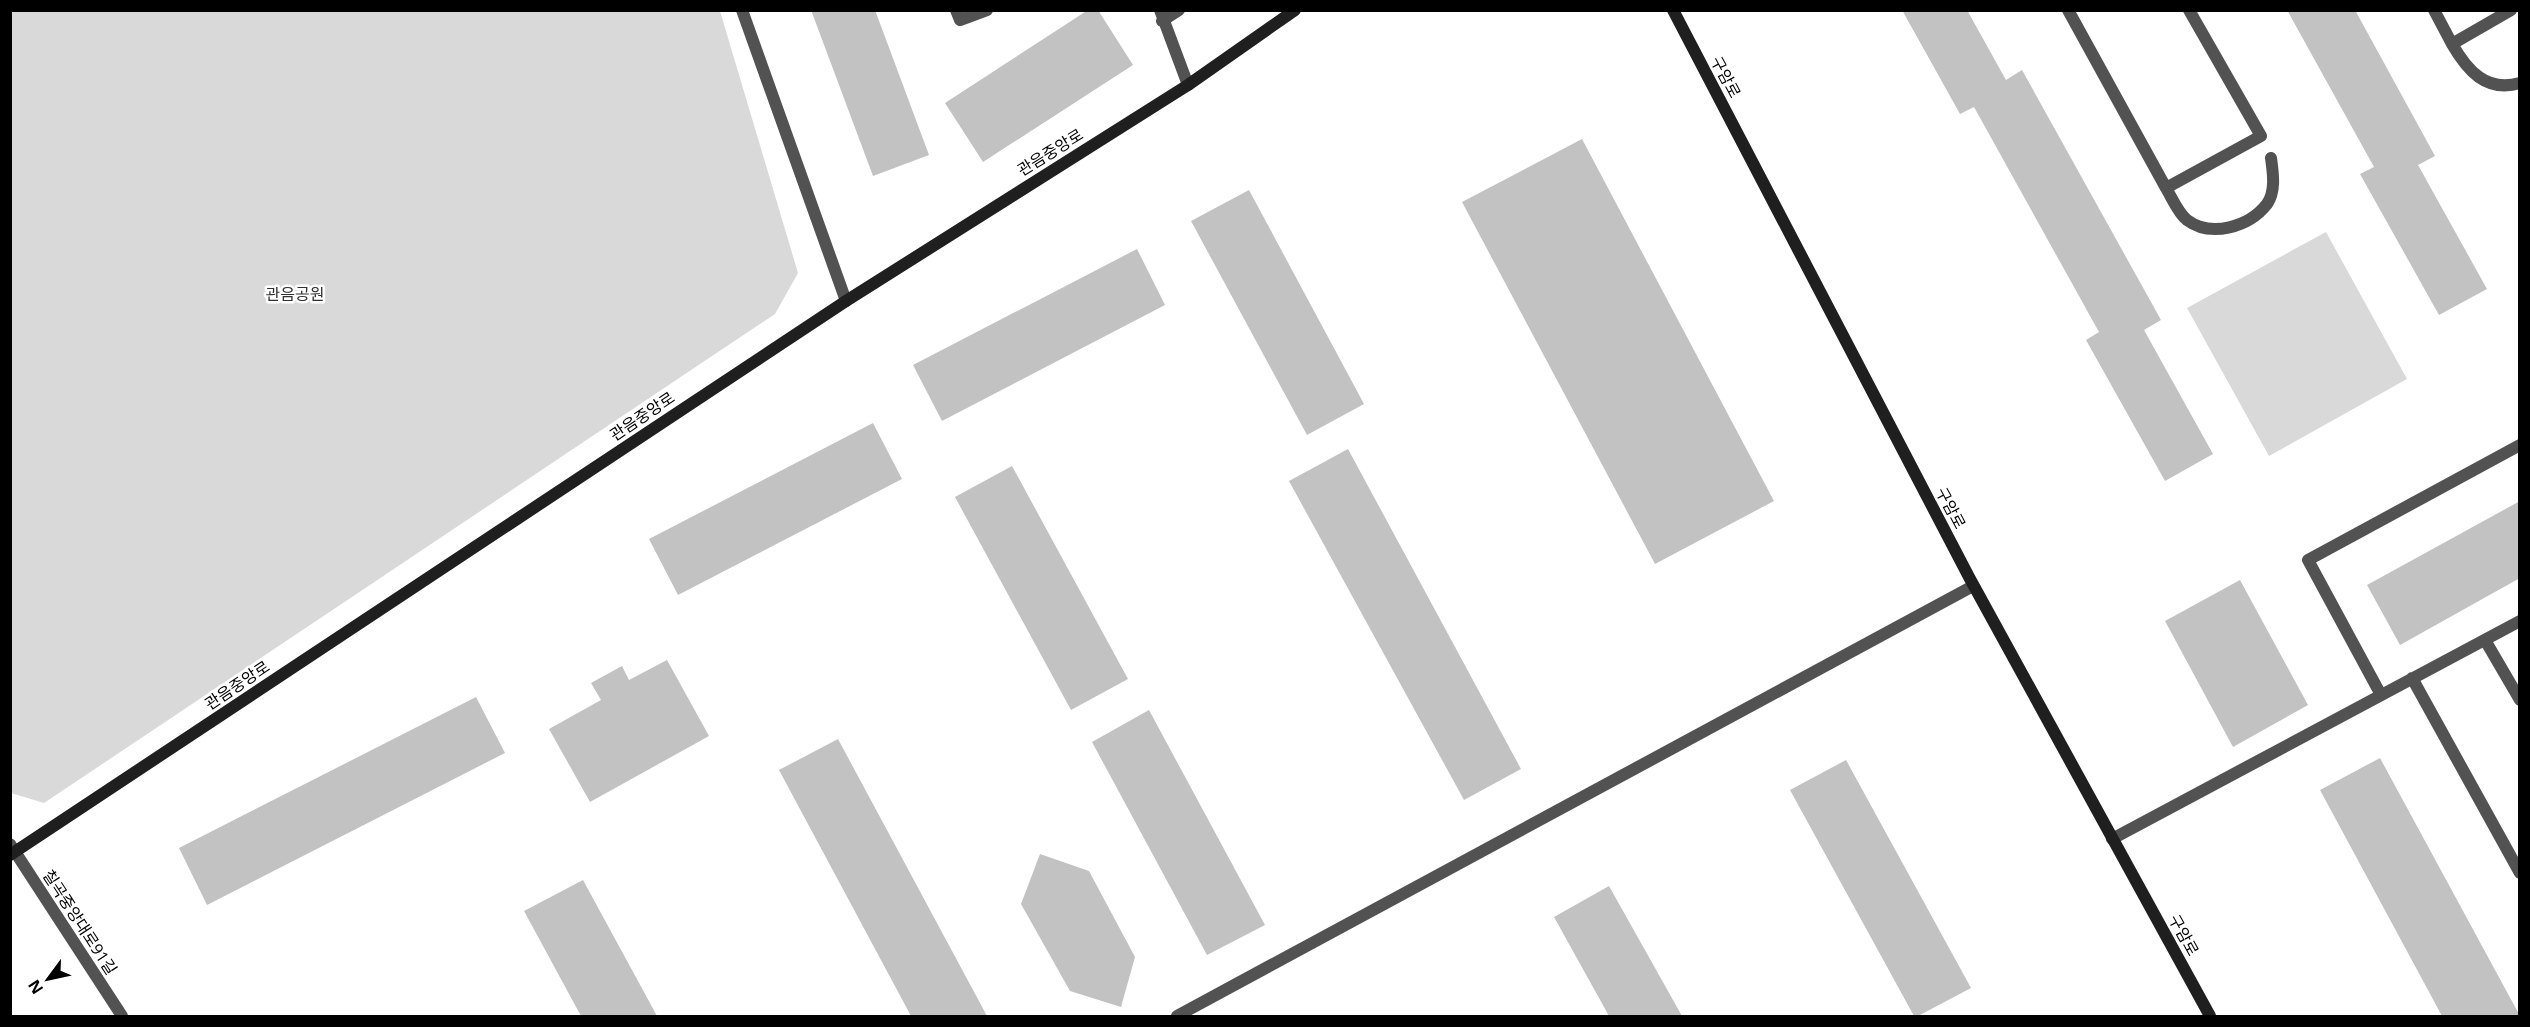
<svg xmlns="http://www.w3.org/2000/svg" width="2530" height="1027" viewBox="0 0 2530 1027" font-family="'Open Sans','Noto Sans KR',sans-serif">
	<rect width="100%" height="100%" fill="#fff"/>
	<!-- green -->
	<path fill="#d9d9d9" d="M 10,11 L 720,11 L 798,273 L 775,314 L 44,803 L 11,793 Z
		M 2326,232 L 2407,379 L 2269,456 L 2187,308 Z"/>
	<!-- building -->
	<path fill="#c2c2c2" d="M 811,10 L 875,10 L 929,155 L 873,176 Z
		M 1088,10 L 1098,10 L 1133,65 L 983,162 L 945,103 Z
		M 1902,10 L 1967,10 L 2006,80 L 2022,70 L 2161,320 L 2144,330 L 2213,454 L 2165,481 L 2086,340 L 2099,332 L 1974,107 L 1960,114 Z
		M 2287,10 L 2355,10 L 2435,156 L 2418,165 L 2487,289 L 2439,315 L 2360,174 L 2374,167 Z
		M 1582,139 L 1774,501 L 1655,564 L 1462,202 Z
		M 1249,190 L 1364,404 L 1307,435 L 1191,221 Z
		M 1137,249 L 1165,305 L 942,421 L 913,365 Z
		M 873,423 L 902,479 L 678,595 L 649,539 Z
		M 1348,449 L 1521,769 L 1464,800 L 1289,481 Z
		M 1012,466 L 1128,679 L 1071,710 L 955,497 Z
		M 2520,501 L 2520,578 L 2400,645 L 2367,585 Z
		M 2240,580 L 2308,705 L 2233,747 L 2165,621 Z
		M 667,660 L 709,736 L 590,802 L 549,729 L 601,700 L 591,683 L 622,666 L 629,680 Z
		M 476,697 L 505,753 L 207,905 L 179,848 Z
		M 1149,710 L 1265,925 L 1207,955 L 1092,742 Z
		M 838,739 L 987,1016 L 911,1016 L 779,770 Z
		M 2380,758 L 2520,1016 L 2442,1016 L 2320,790 Z
		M 1846,760 L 1971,988 L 1918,1016 L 1914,1016 L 1790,790 Z
		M 1040,854 L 1089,871 L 1135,957 L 1121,1007 L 1070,991 L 1021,904 Z
		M 583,880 L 657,1016 L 581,1016 L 524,911 Z
		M 1609,886 L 1682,1016 L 1609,1016 L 1554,917 Z"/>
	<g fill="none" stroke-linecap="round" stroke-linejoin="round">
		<!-- service -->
		<path stroke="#525252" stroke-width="12" d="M 956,10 L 960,20 L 987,10
			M 1160,10 L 1188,85
			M 2068,10 L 2166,188 L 2261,136 L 2189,10
			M 2434,10 L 2452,44 L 2511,10
			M 1162,21 L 1179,10
			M 2452,44 C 2467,70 2486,93 2520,83
			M 2166,188 C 2172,198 2178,213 2187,220 C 2211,238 2249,227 2267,204 C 2276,191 2273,173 2271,158
			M 2485,640 L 2520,700
			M 2412,678 L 2520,873
			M 2381,695 L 2308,560 L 2520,445
			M 2112,839 L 2520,621
			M 1177,1016 L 1973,586"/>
		<!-- minor -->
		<path stroke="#525252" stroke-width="12" d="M 742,10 L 846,301
			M 10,844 L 122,1016"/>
		<!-- secondary -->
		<path stroke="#1f1f1f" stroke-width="12" d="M 1673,10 L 1969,577 L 2210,1016
			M 10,855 L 846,301 L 1188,85 L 1295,10"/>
	</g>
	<g text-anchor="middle" stroke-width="5" stroke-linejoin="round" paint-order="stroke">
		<!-- street labels -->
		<g font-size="16" fill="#000" stroke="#fff">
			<text transform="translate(1726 77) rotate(62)" y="6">구암로</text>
			<text transform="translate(1050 152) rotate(-32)" y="6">관음중앙로</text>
			<text transform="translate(642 416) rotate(-34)" y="6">관음중앙로</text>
			<text transform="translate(1951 508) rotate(62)" y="6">구암로</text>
			<text transform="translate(237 685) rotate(-34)" y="6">관음중앙로</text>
			<text transform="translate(80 922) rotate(57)" y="6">칠곡중앙대로91길</text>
			<text transform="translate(2184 935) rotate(61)" y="6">구암로</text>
		</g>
		<!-- park labels -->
		<g font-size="16" fill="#303030" stroke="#fff">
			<text x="295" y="300">관음공원</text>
		</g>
	</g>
	<!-- border -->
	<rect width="2530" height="1027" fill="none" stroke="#000000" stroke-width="24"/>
	<!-- north arrow -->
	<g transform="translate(48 979) rotate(237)" stroke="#ffffff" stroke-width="4.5" paint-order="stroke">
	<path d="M0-4.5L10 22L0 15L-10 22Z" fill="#000000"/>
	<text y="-9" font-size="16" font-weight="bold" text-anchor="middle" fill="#000000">N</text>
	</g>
</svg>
